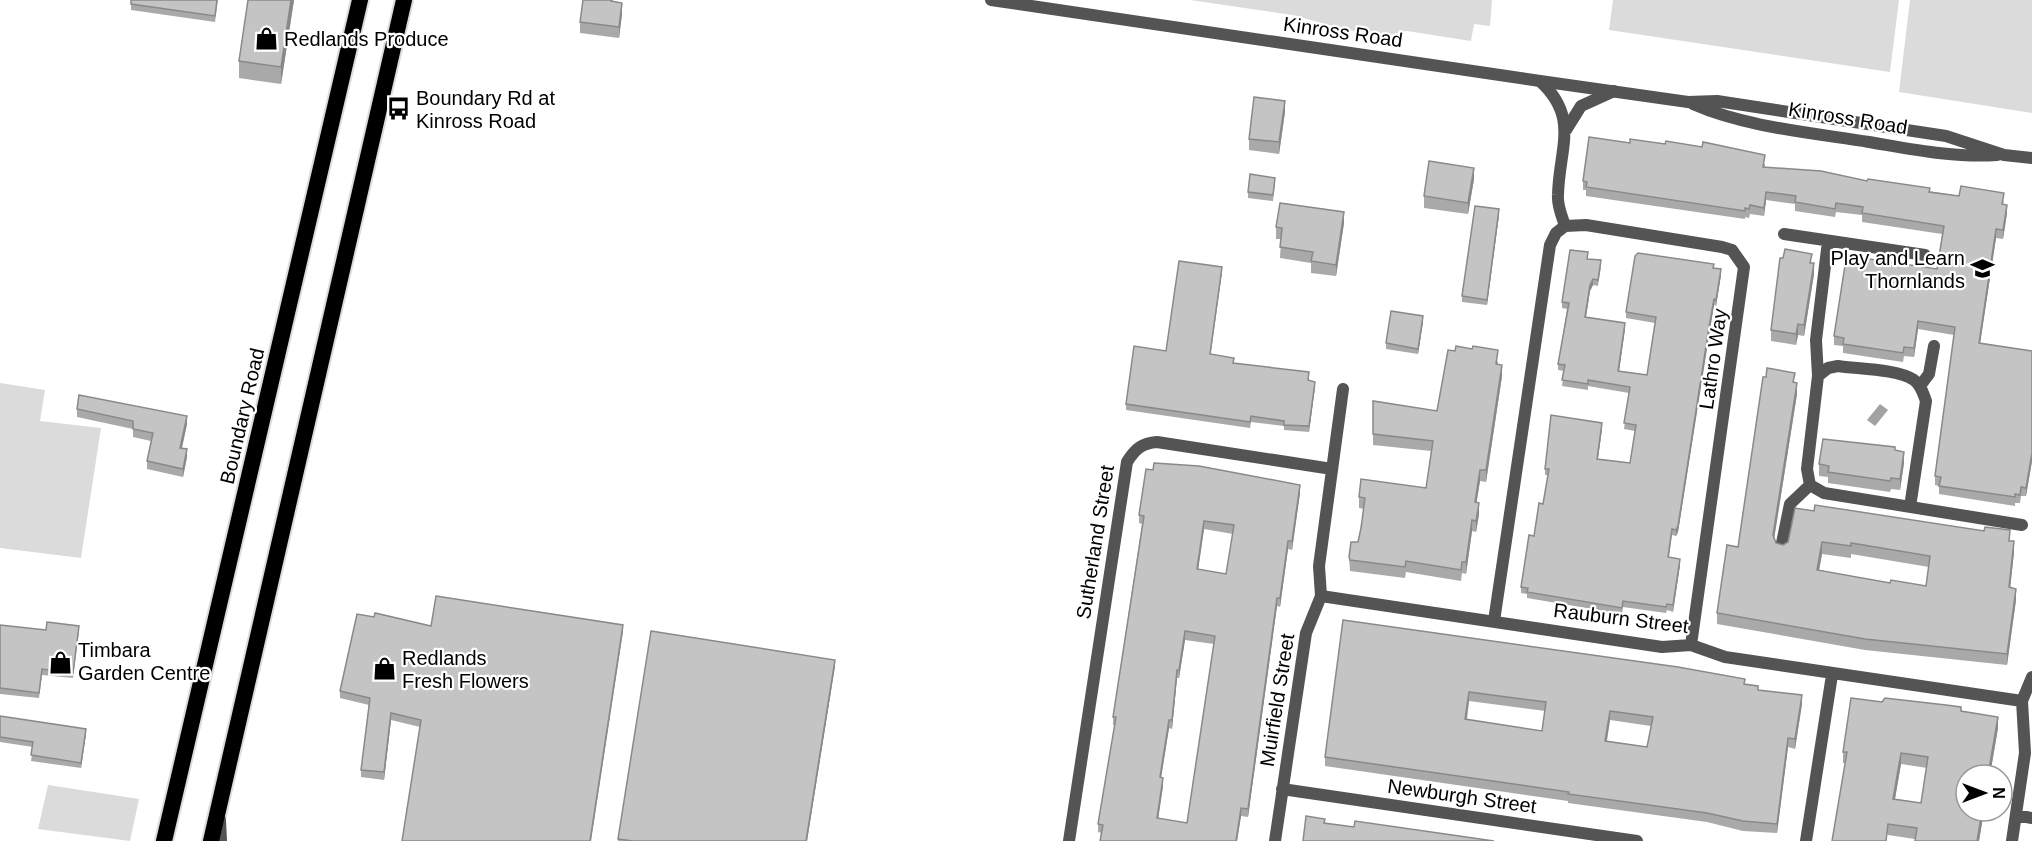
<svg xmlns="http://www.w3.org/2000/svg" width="2032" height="841" viewBox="0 0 2032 841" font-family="Arial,sans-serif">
	<rect width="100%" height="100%" fill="#fff"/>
	<!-- green -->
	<path fill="#dbdbdb" d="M 1190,0 L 1492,0 L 1490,26 L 1474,24 L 1471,41 L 1407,31 L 1390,35 L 1347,30 L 1293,15 Z
		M 1613,0 L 1899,0 L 1890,72 L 1609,30 Z
		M 1910,0 L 2032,0 L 2032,113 L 1899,92 Z
		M 0,383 L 45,390 L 40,421 L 101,428 L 81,558 L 0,548 Z
		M 48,785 L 139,799 L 130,841 L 38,829 Z"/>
	<!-- water -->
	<path fill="#a2a2a2" d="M 1880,404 L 1888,410 L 1875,426 L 1867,420 Z"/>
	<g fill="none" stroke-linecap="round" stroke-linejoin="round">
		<defs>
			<path id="trunk" d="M 164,841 L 360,0
				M 211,841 L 404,0"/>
		</defs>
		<!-- trunk casing -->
		<use href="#trunk" stroke="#dbdbdb" stroke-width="20"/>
		<!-- minor -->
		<path stroke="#545454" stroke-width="12" d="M 1566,130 L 1581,106 L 1614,91
			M 1565,226 L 1586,225 L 1722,247 L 1732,250 L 1744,267 L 1691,645
			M 1784,234 L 1925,255
			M 1828,241 L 1816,340 L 1818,376 L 1807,469 L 1810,485 L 1824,493 L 2022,525
			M 1818,376 L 1828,368 L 1838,366 C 1858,369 1898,369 1914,380 C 1921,385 1923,393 1926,401 L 1910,507
			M 1920,386 L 1929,374 L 1934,346
			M 1781,548 L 1790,504 L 1810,485
			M 1321,596 L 1662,647 L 1691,645 L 1725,657 L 2022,701
			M 1494,621 L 1550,245 L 1556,233 L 1565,226 C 1562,216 1557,206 1558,195 C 1559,148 1580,118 1540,81
			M 1282,789 L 1637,841
			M 2016,815 L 2032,818
			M 220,820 L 221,841
			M 1069,841 L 1127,462 C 1135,449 1142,443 1157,442 L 1332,469
			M 1275,841 L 1306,633 L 1321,596 L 1319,566 L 1343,389
			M 1806,841 L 1832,675
			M 2012,841 L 2025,753 L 2022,701 L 2032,677"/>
		<!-- tertiary -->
		<path stroke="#545454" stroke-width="12" d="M 991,0 L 1540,81 L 1688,102 L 1717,101 L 1946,136 L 2004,155 L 2032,158
			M 1693,104 C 1745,127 1813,133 1869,142 C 1911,149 1954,158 1997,155"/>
		<!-- trunk -->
		<use href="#trunk" stroke="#000" stroke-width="16"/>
	</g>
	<!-- wall -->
	<path fill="#a9a9a9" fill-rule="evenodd" d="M 131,0 L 218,0 L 215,22 L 131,10 Z
		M 248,0 L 294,0 L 281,84 L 239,78 L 239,61 Z
		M 583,0 L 613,0 L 612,2 L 622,14 L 619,38 L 580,33 L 580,22 Z
		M 1285,112 L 1279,154 L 1249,150 L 1249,139 Z
		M 1765,164 L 1765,167 L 1867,181 L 1959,196 L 2004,201 L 2003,204 L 2007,213 L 2003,239 L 1996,238 L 1980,343 L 2032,351 L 2032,461 L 2026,496 L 2021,496 L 2020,503 L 2015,503 L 2015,506 L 1939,494 L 1939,486 L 1935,485 L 1935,476 L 1954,335 L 1918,329 L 1914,357 L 1904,356 L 1903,362 L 1843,353 L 1843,346 L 1834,345 L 1834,336 L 1937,269 L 1942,234 L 1862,222 L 1862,215 L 1836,212 L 1835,217 L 1795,211 L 1795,204 L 1766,200 L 1764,216 L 1750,214 L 1749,218 L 1745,217 L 1745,219 L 1586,196 L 1586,190 L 1583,190 L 1583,181 Z
		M 1474,179 L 1468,214 L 1424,208 L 1424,196 Z
		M 1275,183 L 1273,201 L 1248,198 L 1248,192 Z
		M 1499,215 L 1487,305 L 1462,302 L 1462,296 Z
		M 1344,223 L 1336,276 L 1311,273 L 1311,263 L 1280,258 L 1281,239 L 1276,239 L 1276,227 Z
		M 1588,259 L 1601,267 L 1598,286 L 1593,285 L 1590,291 L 1586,317 L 1625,329 L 1619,372 L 1647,375 L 1655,323 L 1626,318 L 1626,312 L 1714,268 L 1721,275 L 1716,306 L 1714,305 L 1709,333 L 1678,532 L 1676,536 L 1672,535 L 1669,557 L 1680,565 L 1673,612 L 1667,610 L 1666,613 L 1623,607 L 1622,614 L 1527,598 L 1527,594 L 1521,593 L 1521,587 L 1543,504 L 1548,475 L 1545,475 L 1545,469 L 1602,429 L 1598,459 L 1630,463 L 1635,431 L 1624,429 L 1629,393 L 1588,386 L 1588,390 L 1562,386 L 1564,371 L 1558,370 L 1558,364 L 1567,309 L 1562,308 L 1562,302 Z
		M 1812,263 L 1814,274 L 1804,336 L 1798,335 L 1796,345 L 1771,341 L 1771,330 Z
		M 1222,272 L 1210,354 L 1234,363 L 1309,381 L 1315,387 L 1309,432 L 1284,430 L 1284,426 L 1251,422 L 1250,428 L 1126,410 L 1126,404 L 1166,351 Z
		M 1423,322 L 1418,354 L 1386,349 L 1386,343 Z
		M 1498,361 L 1498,364 L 1502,376 L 1486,482 L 1480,481 L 1476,502 L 1479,514 L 1476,532 L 1472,531 L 1466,574 L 1462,573 L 1461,581 L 1406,572 L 1405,578 L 1350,571 L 1349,557 L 1358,542 L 1361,528 L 1364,509 L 1359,508 L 1359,497 L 1426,488 L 1431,451 L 1373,445 L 1373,401 L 1437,411 Z
		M 1795,382 L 1797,394 L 1774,538 L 1776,543 L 1783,545 L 1788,542 L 2010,541 L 2014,552 L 2010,588 L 2016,600 L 2007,665 L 1865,650 L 1717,624 L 1717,613 ZM 1822,554 L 1851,558 L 1851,554 L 1929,567 L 1926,586 L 1890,583 L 1819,570 Z
		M 77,409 L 187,424 L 182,448 L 187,457 L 183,477 L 147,469 L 147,461 L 151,441 L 133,437 L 133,429 L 77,417 Z
		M 1895,450 L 1904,463 L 1900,490 L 1891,489 L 1890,492 L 1828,483 L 1828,477 L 1819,476 L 1819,464 Z
		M 1300,493 L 1292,550 L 1288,549 L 1280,607 L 1277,606 L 1248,817 L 1241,816 L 1237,841 L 1100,841 L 1102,833 L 1098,832 L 1098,824 L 1115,725 L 1113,725 L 1113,717 L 1142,524 L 1139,523 L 1139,515 ZM 1204,529 L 1233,534 L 1226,574 L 1198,569 ZM 1185,640 L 1214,644 L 1187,823 L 1158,819 L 1163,786 L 1161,777 L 1169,728 L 1172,729 L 1177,678 L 1179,678 Z
		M 374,617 L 431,626 L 623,632 L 420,727 L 391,720 L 384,780 L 361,777 L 361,770 L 369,705 L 340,698 L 340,691 Z
		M 1343,620 L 1745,684 L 1758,690 L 1802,704 L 1795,749 L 1788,747 L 1777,833 L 1743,831 L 1707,822 L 1568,803 L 1568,801 L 1325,766 L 1325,757 ZM 1469,701 L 1545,711 L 1542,731 L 1467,720 ZM 1610,720 L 1651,726 L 1647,747 L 1607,741 Z
		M 0,625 L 46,630 L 79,631 L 73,678 L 42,675 L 39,698 L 0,694 Z
		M 835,666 L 807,841 L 618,841 L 618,839 Z
		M 1882,702 L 1961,711 L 1998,728 L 1990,775 L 1966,775 L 1984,811 L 1979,841 L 1915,841 L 1915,839 L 1888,835 L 1845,763 L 1843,763 L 1843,752 ZM 1901,764 L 1927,768 L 1921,803 L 1895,799 Z
		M 0,716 L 86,734 L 81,768 L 31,761 L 33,747 L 0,742 Z"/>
	<!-- shaded-wall -->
	<path fill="#898989" d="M 291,0 L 294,0 L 281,84 L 281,67 Z
		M 622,3 L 622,14 L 619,38 L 619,27 Z
		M 1285,101 L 1285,112 L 1279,154 L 1279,142 Z
		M 1474,168 L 1474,179 L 1468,214 L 1468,203 Z
		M 1766,192 L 1766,200 L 1764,216 L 1764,208 Z
		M 2007,205 L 2007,213 L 2003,239 L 2003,230 Z
		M 1499,209 L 1499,215 L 1487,305 L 1487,300 Z
		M 1344,212 L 1344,223 L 1336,276 L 1336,265 Z
		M 1996,229 L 1996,238 L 1979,351 L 1979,343 Z
		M 1814,263 L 1814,274 L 1804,336 L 1804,325 Z
		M 1222,267 L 1222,272 L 1210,359 L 1210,354 Z
		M 1721,269 L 1721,275 L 1716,306 L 1716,300 Z
		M 1593,279 L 1593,285 L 1590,291 L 1585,323 L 1585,317 L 1590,285 Z
		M 1714,299 L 1714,305 L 1678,532 L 1676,536 L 1676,530 Z
		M 1423,316 L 1423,322 L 1418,354 L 1418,349 Z
		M 1918,321 L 1918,329 L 1914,357 L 1914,348 Z
		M 1625,323 L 1625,329 L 1618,378 L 1618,371 Z
		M 1798,324 L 1798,335 L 1796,345 L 1796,334 Z
		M 1502,365 L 1502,376 L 1486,482 L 1486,470 Z
		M 1315,382 L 1315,387 L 1309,432 L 1309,426 Z
		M 1797,383 L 1797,394 L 1773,546 L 1773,535 Z
		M 187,416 L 187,424 L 180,456 L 180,448 Z
		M 1602,423 L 1602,429 L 1597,465 L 1597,459 Z
		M 187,449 L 187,457 L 183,477 L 183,469 Z
		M 1904,452 L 1904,463 L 1900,490 L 1900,479 Z
		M 2032,453 L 2032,461 L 2026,496 L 2026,488 Z
		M 1480,470 L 1480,481 L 1475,513 L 1475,502 Z
		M 1300,485 L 1300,493 L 1292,550 L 1292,541 Z
		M 1479,503 L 1479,514 L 1476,532 L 1476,521 Z
		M 1472,520 L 1472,531 L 1466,574 L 1466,562 Z
		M 1204,521 L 1204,529 L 1197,578 L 1197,569 Z
		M 1288,541 L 1288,549 L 1280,607 L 1280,598 Z
		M 2014,541 L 2014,552 L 2009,599 L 2009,587 Z
		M 1822,542 L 1822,554 L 1817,581 L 1817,570 Z
		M 1680,559 L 1680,565 L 1673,612 L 1673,605 Z
		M 2016,589 L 2016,600 L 2007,665 L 2007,654 Z
		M 1277,598 L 1277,606 L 1248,817 L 1248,809 Z
		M 623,625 L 623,632 L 591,841 L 590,841 Z
		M 1185,631 L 1185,640 L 1179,678 L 1179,670 Z
		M 835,660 L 835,666 L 807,841 L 806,841 Z
		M 1177,670 L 1177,678 L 1172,729 L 1172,720 Z
		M 1469,692 L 1469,701 L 1465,728 L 1465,719 Z
		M 1802,695 L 1802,704 L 1795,749 L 1795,739 Z
		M 1610,711 L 1610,720 L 1605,750 L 1605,741 Z
		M 391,713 L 391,720 L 384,780 L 384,772 Z
		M 1998,717 L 1998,728 L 1990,775 L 1988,775 Z
		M 1169,720 L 1169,728 L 1160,785 L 1160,777 Z
		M 86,729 L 86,734 L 81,768 L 81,763 Z
		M 1788,738 L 1788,747 L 1777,833 L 1777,824 Z
		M 1901,753 L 1901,764 L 1893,810 L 1893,799 Z
		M 1163,778 L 1163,786 L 1157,827 L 1157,818 Z
		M 1241,808 L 1241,816 L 1237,841 L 1236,841 Z
		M 1982,811 L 1984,811 L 1979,841 L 1977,841 Z"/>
	<!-- building -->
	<path fill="#c4c4c4" stroke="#898989" stroke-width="1.5" fill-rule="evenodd" d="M 131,0 L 217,0 L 215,16 L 131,4 Z
		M 248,0 L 291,0 L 281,67 L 239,61 Z
		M 583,0 L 611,0 L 611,1 L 622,3 L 619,27 L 580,22 Z
		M 1254,97 L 1285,101 L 1279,142 L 1249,139 Z
		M 1589,137 L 1630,143 L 1630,139 L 1665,144 L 1666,141 L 1702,147 L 1703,142 L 1765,155 L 1763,167 L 1821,171 L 1867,181 L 1868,179 L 1930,188 L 1929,192 L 1959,196 L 1961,186 L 2004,193 L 2002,204 L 2007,205 L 2003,230 L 1996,229 L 1979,343 L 2032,351 L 2032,453 L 2026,488 L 2021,487 L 2020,495 L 2015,494 L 2015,497 L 1939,486 L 1941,477 L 1935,476 L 1955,327 L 1918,321 L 1914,348 L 1904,347 L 1903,353 L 1843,344 L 1844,338 L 1834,336 L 1846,259 L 1855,260 L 1856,257 L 1937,269 L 1944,226 L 1862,213 L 1863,207 L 1836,203 L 1835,209 L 1795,202 L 1796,196 L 1766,192 L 1764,208 L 1750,205 L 1749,209 L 1745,208 L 1745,211 L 1586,187 L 1587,182 L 1583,181 Z
		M 1429,161 L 1474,168 L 1468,203 L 1424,196 Z
		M 1250,174 L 1275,178 L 1273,195 L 1248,192 Z
		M 1280,203 L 1344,212 L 1336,265 L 1311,261 L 1313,252 L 1280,247 L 1282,228 L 1276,227 Z
		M 1475,206 L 1499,209 L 1487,300 L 1462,296 Z
		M 1785,249 L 1812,254 L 1810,263 L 1814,263 L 1804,325 L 1798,324 L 1796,334 L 1771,330 L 1780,258 L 1783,258 Z
		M 1570,250 L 1588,252 L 1587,259 L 1601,260 L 1598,280 L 1593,279 L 1590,285 L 1585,317 L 1625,323 L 1618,371 L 1647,375 L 1656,317 L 1626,312 L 1635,256 L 1638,253 L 1714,264 L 1713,268 L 1721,269 L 1716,300 L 1714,299 L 1709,327 L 1678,526 L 1676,530 L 1672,529 L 1668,557 L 1680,559 L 1673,605 L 1667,604 L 1666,607 L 1623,601 L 1622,608 L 1527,592 L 1528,588 L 1521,587 L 1529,535 L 1534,536 L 1539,503 L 1543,504 L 1549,469 L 1545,469 L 1551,415 L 1602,423 L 1597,459 L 1630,463 L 1636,425 L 1624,423 L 1630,387 L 1588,380 L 1588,384 L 1562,380 L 1565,365 L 1558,364 L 1569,303 L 1562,302 Z
		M 1179,261 L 1222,267 L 1210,354 L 1234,358 L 1233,363 L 1309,372 L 1308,380 L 1315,382 L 1309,426 L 1284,425 L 1284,421 L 1251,416 L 1250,422 L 1126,404 L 1134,346 L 1166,351 Z
		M 1391,311 L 1423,316 L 1418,349 L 1386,343 Z
		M 1456,346 L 1472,349 L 1473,346 L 1498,350 L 1496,364 L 1502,365 L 1486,470 L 1480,470 L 1475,502 L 1479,503 L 1476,521 L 1472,520 L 1466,562 L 1462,562 L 1461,570 L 1406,561 L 1405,567 L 1350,560 L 1349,557 L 1351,542 L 1358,542 L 1361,528 L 1365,498 L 1359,497 L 1361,479 L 1426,488 L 1433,441 L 1373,434 L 1373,401 L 1437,411 L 1448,350 L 1455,351 Z
		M 1767,368 L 1795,373 L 1793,382 L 1797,383 L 1773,535 L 1776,543 L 1783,545 L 1788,542 L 1795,508 L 1814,511 L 1815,505 L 1984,531 L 1985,527 L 2010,530 L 2009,541 L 2014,541 L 2009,587 L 2016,589 L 2007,654 L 1865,639 L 1717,613 L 1727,545 L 1738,547 L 1763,377 L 1766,377 ZM 1822,542 L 1851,546 L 1851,543 L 1930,556 L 1926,586 L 1891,580 L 1890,583 L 1817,570 Z
		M 79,395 L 187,416 L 180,448 L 187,449 L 183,469 L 147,461 L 153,433 L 133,429 L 133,421 L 77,409 Z
		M 1823,439 L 1895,447 L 1895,450 L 1904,452 L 1900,479 L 1891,478 L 1890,481 L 1828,472 L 1829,466 L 1819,464 Z
		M 1154,463 L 1199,466 L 1300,485 L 1292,541 L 1288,541 L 1280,598 L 1277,598 L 1248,809 L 1241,808 L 1236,841 L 1100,841 L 1103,825 L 1098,824 L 1116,717 L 1113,717 L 1144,516 L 1139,515 L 1146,469 L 1153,470 ZM 1204,521 L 1234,525 L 1226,574 L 1197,569 ZM 1185,631 L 1215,636 L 1187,823 L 1157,818 L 1163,778 L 1160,777 L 1169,720 L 1172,720 L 1177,670 L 1179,670 Z
		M 436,596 L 623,625 L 590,841 L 402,841 L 421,720 L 391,713 L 384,772 L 361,770 L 370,698 L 340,691 L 357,614 L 374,617 L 375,613 L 431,626 Z
		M 1343,620 L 1678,667 L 1745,679 L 1744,684 L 1758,686 L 1758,690 L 1802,695 L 1795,739 L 1788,738 L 1777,824 L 1743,821 L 1707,813 L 1568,794 L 1569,792 L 1325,757 ZM 1469,692 L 1546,702 L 1542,731 L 1465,719 ZM 1610,711 L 1653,717 L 1647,747 L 1605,741 Z
		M 47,622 L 79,626 L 73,673 L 42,669 L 39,693 L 0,688 L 0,625 L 46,630 Z
		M 651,631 L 835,660 L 806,841 L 633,841 L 618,839 Z
		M 1851,698 L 1882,702 L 1885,698 L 1946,705 L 1961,707 L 1961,711 L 1998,717 L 1988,775 L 1966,775 L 1966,811 L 1982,811 L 1977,841 L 1915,841 L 1917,828 L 1888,824 L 1886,841 L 1832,841 L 1847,752 L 1843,752 ZM 1901,753 L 1928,757 L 1921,803 L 1893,799 Z
		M 0,716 L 86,729 L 81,763 L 31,755 L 33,742 L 0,737 Z
		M 1306,816 L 1325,819 L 1324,823 L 1354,827 L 1355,821 L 1494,841 L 1303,841 Z"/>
	<!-- icons -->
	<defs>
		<symbol id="shop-bare" viewBox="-9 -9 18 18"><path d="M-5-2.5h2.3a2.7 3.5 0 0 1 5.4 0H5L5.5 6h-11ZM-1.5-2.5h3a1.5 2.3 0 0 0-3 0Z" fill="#000" stroke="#fff" stroke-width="2.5" paint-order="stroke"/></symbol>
		<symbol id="bus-bare" viewBox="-9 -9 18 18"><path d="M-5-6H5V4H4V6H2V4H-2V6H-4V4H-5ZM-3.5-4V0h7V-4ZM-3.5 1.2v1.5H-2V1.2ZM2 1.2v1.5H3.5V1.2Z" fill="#000" stroke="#fff" stroke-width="2.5" paint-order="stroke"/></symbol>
		<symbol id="school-bare" viewBox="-9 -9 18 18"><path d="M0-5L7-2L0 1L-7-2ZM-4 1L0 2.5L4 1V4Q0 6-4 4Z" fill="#000" stroke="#fff" stroke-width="2.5" paint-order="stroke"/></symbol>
	</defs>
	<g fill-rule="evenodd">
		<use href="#shop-bare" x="250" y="22" width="33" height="33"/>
		<use href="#bus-bare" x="382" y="92" width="33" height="33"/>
		<use href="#school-bare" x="1966" y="252" width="33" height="33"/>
		<use href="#shop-bare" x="44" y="646" width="33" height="33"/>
		<use href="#shop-bare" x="368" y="652" width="33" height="33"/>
	</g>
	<g text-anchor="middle" stroke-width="4.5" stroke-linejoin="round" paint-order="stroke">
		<!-- street labels -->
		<g font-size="20" fill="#000" stroke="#fff">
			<text transform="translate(1343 32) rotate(8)" y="7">Kinross Road</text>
			<text transform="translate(1848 118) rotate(9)" y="7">Kinross Road</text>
			<text transform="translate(1713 359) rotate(-82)" y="7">Lathro Way</text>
			<text transform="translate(242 416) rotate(-77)" y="7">Boundary Road</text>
			<text transform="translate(1095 542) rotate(-81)" y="7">Sutherland Street</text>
			<text transform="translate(1621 618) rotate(7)" y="7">Rauburn Street</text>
			<text transform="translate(1277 700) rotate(-81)" y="7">Muirfield Street</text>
			<text transform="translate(1462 796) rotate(8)" y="7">Newburgh Street</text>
		</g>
		<!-- poi labels -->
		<g font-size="20" fill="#000" stroke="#fff" text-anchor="start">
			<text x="284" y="46">Redlands Produce</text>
			<text x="416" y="105">Boundary Rd at<tspan x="416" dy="23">Kinross Road</tspan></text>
			<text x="1965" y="265" text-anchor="end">Play and Learn<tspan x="1965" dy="23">Thornlands</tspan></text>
			<text x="78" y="657">Timbara<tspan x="78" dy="23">Garden Centre</tspan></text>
			<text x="402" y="665">Redlands<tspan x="402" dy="23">Fresh Flowers</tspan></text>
		</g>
	</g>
	<!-- north arrow -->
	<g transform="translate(1984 793) rotate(90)"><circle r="28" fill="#ffffff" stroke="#999999" stroke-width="1.5"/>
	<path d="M0-4.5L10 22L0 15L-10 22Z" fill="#000000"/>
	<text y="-9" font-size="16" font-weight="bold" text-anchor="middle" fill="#000000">N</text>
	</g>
</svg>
